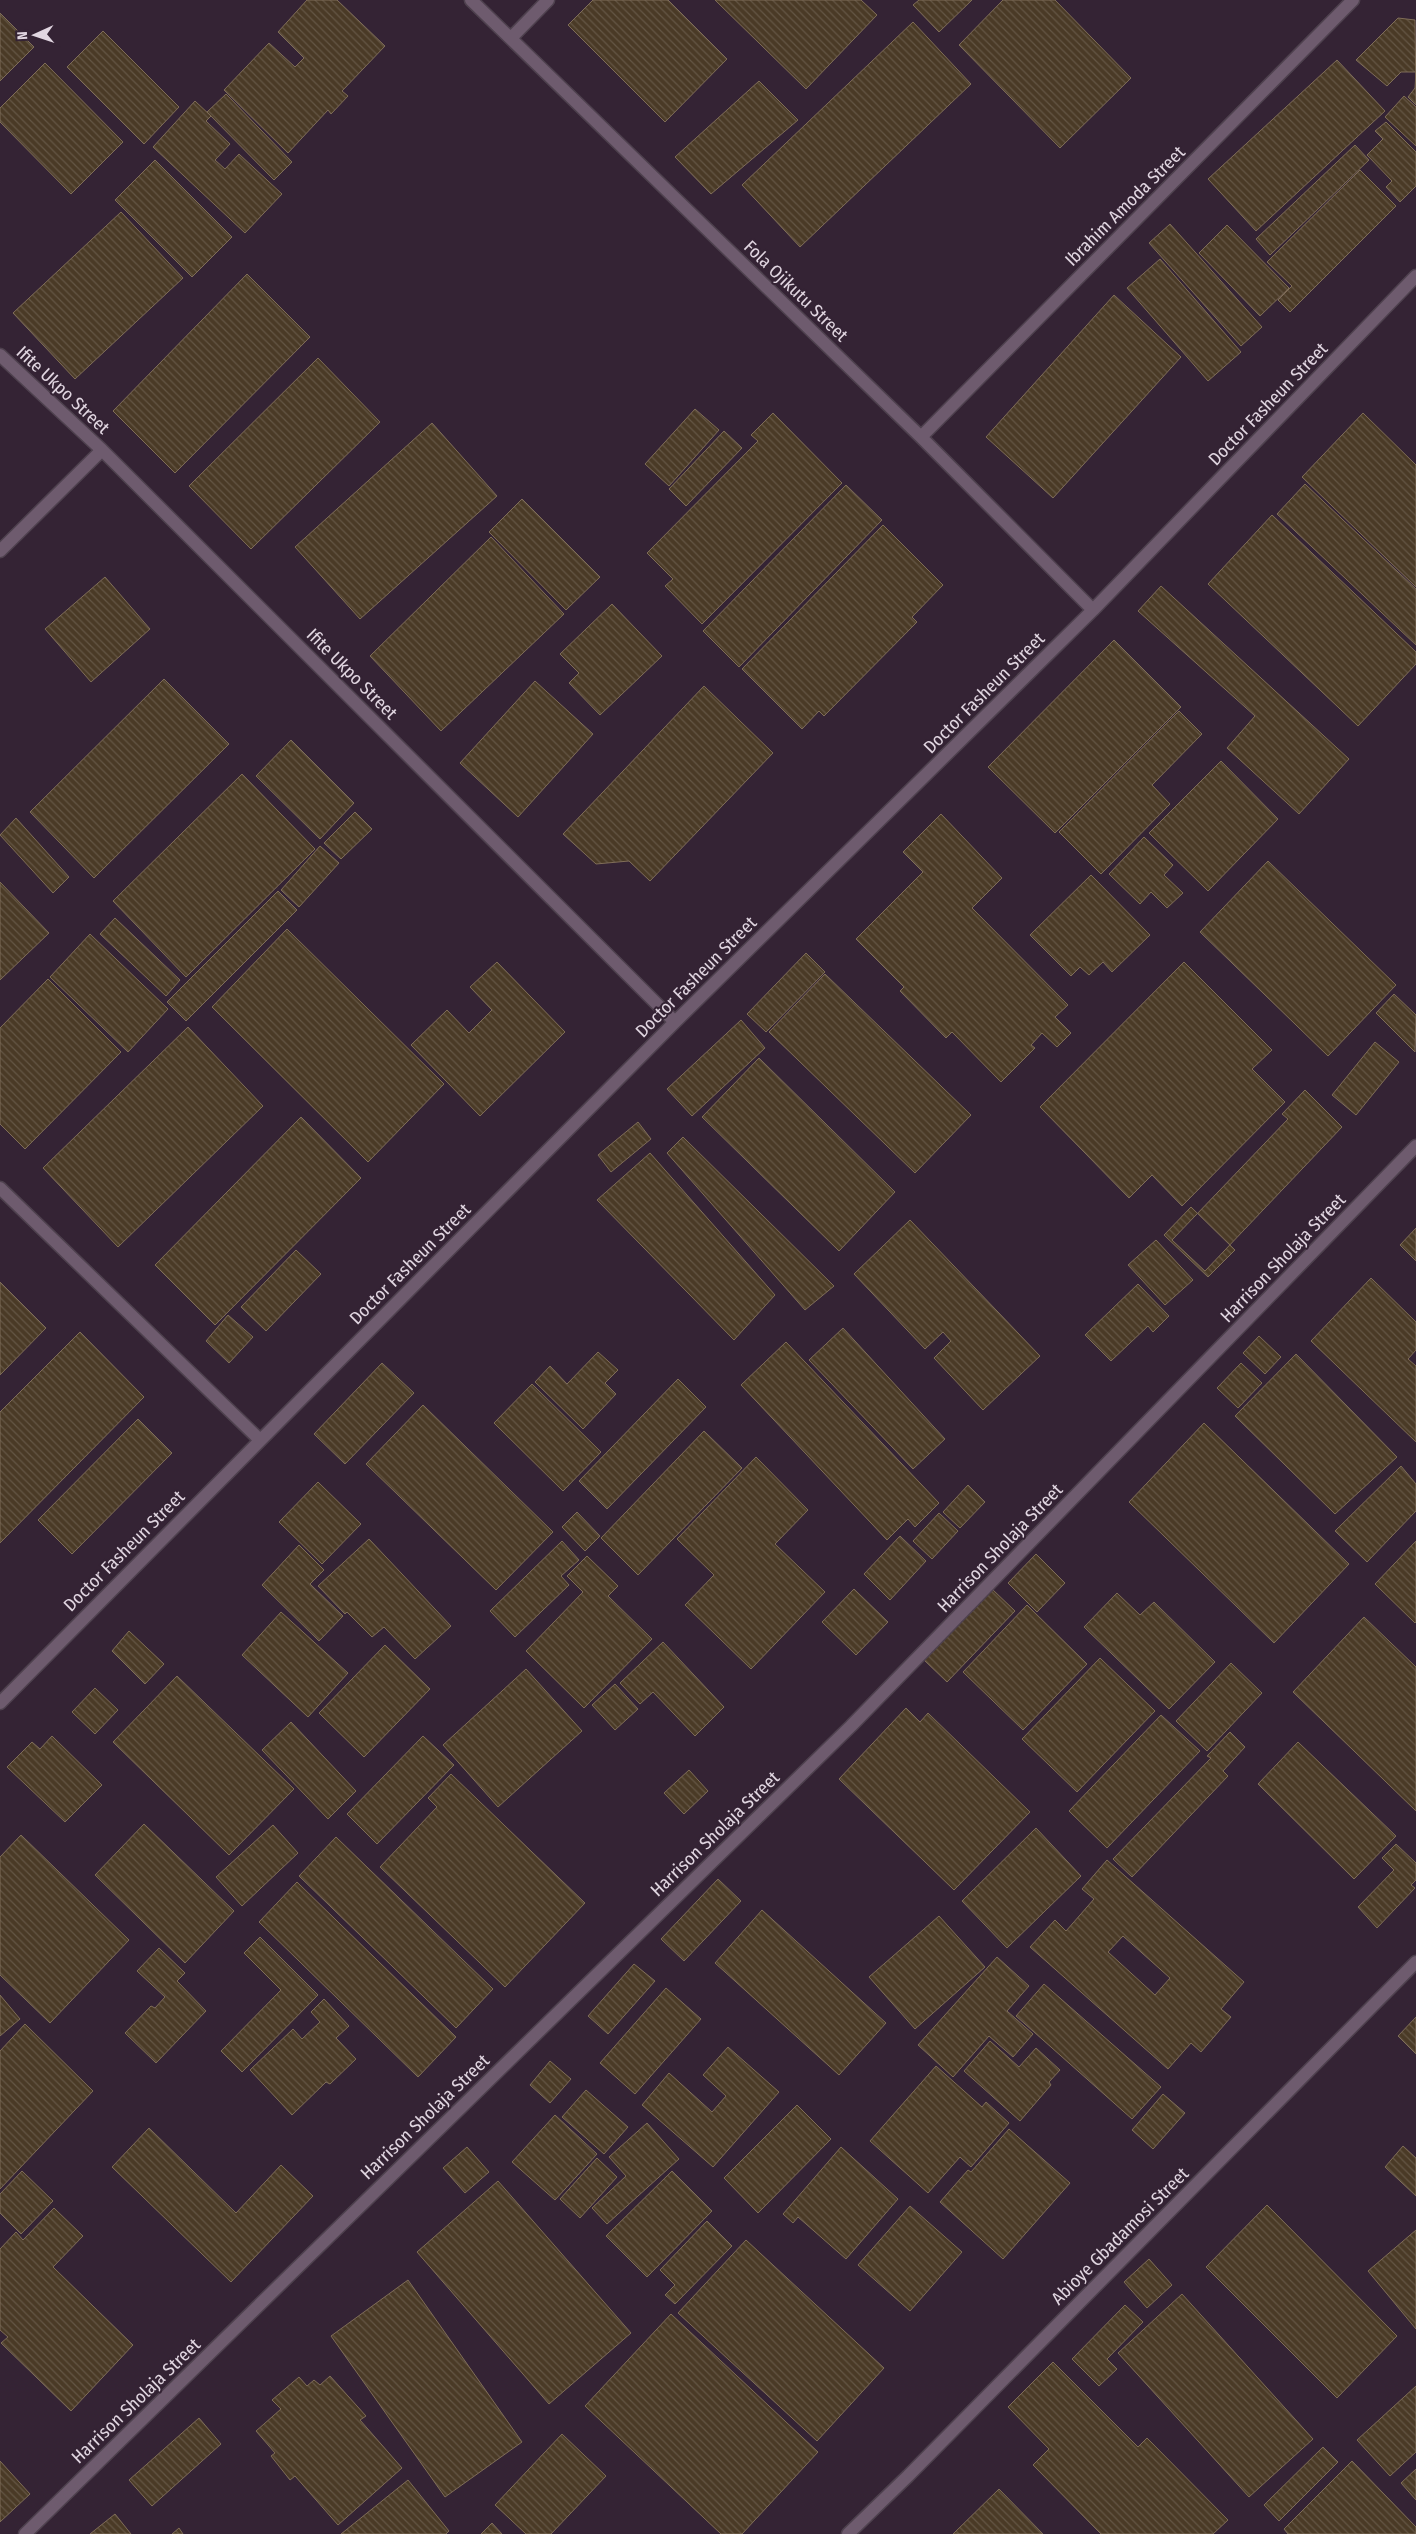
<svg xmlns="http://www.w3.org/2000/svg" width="1416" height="2534" viewBox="0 0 1416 2534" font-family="'Fira Sans Condensed',sans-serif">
	<defs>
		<pattern id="building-back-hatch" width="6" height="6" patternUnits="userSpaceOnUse" patternTransform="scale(1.25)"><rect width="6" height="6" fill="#4a3a26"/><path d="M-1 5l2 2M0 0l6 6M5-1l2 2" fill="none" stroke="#645645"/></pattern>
	</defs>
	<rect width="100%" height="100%" fill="#342334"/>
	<!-- building -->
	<path fill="url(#building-back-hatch)" stroke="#7f6d58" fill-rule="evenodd" d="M 307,0 L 337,0 L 385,46 L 342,91 L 348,96 L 331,114 L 328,110 L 288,153 L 224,90 L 269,43 L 295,67 L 304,58 L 278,32 Z
		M 593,0 L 668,0 L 727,59 L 665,122 L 568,25 Z
		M 715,0 L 861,0 L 877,15 L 806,89 Z
		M 919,0 L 972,0 L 939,32 L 913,5 Z
		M 1003,0 L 1055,0 L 1131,78 L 1060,148 L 959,45 Z
		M 0,13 L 34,47 L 0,81 Z
		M 1398,18 L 1415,20 L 1416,105 L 1408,97 L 1415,88 L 1416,72 L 1401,72 L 1387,86 L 1356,60 Z
		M 913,22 L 971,84 L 800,247 L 742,185 Z
		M 103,31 L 179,107 L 144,144 L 67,67 Z
		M 1337,60 L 1385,111 L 1256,231 L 1208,179 Z
		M 45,63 L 123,142 L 71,194 L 0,122 L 0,108 Z
		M 759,81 L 798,120 L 711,194 L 675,157 Z
		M 226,94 L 292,162 L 274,180 L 207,112 Z
		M 1404,96 L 1416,107 L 1416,146 L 1385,117 Z
		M 195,101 L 211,116 L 206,121 L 230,144 L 215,160 L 225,169 L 239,154 L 282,194 L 245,233 L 153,147 Z
		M 1386,122 L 1416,152 L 1416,186 L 1400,202 L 1386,187 L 1392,181 L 1367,155 L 1383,139 L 1375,131 Z
		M 1355,145 L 1369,160 L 1270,255 L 1256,239 Z
		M 155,160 L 232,237 L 192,277 L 115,200 Z
		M 1360,170 L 1396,206 L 1290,312 L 1278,300 L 1292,286 L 1267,262 Z
		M 121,212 L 183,278 L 75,379 L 13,313 Z
		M 1170,224 L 1262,327 L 1241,346 L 1149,243 Z
		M 1227,225 L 1289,288 L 1260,316 L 1199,253 Z
		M 1160,259 L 1241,352 L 1208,381 L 1127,288 Z
		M 247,274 L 310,337 L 175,473 L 113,411 Z
		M 1114,295 L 1181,357 L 1053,498 L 986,437 Z
		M 318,358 L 380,422 L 251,549 L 189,486 Z
		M 695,409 L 719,430 L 669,486 L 645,464 Z
		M 773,413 L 842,483 L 702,624 L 665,586 L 673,579 L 647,553 L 758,441 L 751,435 Z
		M 1363,413 L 1416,465 L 1416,587 L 1302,477 Z
		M 432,423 L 497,496 L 360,619 L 295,547 Z
		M 724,431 L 742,448 L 686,506 L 669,489 Z
		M 1305,484 L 1416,589 L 1416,645 L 1277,514 Z
		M 846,485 L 882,520 L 739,667 L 703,631 Z
		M 522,499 L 600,577 L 566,610 L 489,532 Z
		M 1272,515 L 1416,652 L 1416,664 L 1358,726 L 1208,584 Z
		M 883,525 L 943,585 L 912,617 L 917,622 L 824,716 L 819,711 L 802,729 L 742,669 Z
		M 491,537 L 564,614 L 441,731 L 370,656 Z
		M 105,577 L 150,629 L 91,682 L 45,629 Z
		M 1161,586 L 1349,759 L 1299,814 L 1227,748 L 1255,716 L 1138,611 Z
		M 612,604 L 662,656 L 600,715 L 569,683 L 579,673 L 560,654 Z
		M 1114,640 L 1181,707 L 1055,833 L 988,767 Z
		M 164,679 L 229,744 L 94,878 L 30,812 Z
		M 535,681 L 593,734 L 518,817 L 460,763 Z
		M 704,686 L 773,753 L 650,881 L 629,861 L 596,864 L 563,834 Z
		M 1179,711 L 1202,734 L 1152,785 L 1170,804 L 1101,874 L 1059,832 Z
		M 291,740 L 354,803 L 320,839 L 256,776 Z
		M 1221,761 L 1278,819 L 1208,891 L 1149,833 Z
		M 242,774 L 315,849 L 186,977 L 113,901 Z
		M 355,812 L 372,829 L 341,859 L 324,843 Z
		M 941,814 L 1002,878 L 972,908 L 1068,1005 L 1055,1017 L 1071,1033 L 1057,1047 L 1042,1033 L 1031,1045 L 1035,1048 L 1001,1082 L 952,1032 L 946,1038 L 900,991 L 904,987 L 856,939 L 923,872 L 903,852 Z
		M 16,818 L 69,877 L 53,893 L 0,835 Z
		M 1144,837 L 1173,865 L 1164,875 L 1183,893 L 1167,908 L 1151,892 L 1140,904 L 1109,874 Z
		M 320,846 L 339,863 L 299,907 L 281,890 Z
		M 1268,861 L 1396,985 L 1328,1056 L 1200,932 Z
		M 1091,875 L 1150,935 L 1112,972 L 1103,962 L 1089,975 L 1080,967 L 1071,976 L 1030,935 Z
		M 0,882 L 49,933 L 0,980 Z
		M 278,891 L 297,910 L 186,1021 L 167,1002 Z
		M 115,918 L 180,980 L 166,996 L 100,934 Z
		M 287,929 L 444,1084 L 368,1162 L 212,1007 Z
		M 90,934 L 168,1009 L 128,1052 L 50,977 Z
		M 806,953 L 825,972 L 766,1032 L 747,1014 Z
		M 497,962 L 565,1032 L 480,1116 L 411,1045 L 447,1010 L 469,1033 L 492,1010 L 470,987 Z
		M 1184,962 L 1272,1050 L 1252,1069 L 1285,1102 L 1182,1206 L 1152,1175 L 1129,1198 L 1040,1107 Z
		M 825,974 L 971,1115 L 915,1173 L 769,1032 Z
		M 48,979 L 121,1052 L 25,1149 L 0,1124 L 0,1028 Z
		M 1394,994 L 1416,1015 L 1415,1052 L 1376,1013 Z
		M 741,1020 L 765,1048 L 692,1116 L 667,1089 Z
		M 188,1027 L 263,1106 L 118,1247 L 43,1168 Z
		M 1375,1042 L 1399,1062 L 1356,1115 L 1332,1095 Z
		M 759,1058 L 895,1192 L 839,1251 L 702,1117 Z
		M 1305,1090 L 1342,1127 L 1205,1271 L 1172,1240 L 1288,1119 L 1282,1114 Z
		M 301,1117 L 361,1178 L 215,1325 L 155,1265 Z
		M 638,1122 L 651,1139 L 611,1172 L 598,1155 Z
		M 683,1137 L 834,1286 L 805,1310 L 667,1153 Z
		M 650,1153 L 775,1295 L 734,1340 L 597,1200 Z
		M 1191,1207 L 1235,1250 L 1208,1277 L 1164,1235 Z
		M 910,1220 L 1040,1356 L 983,1410 L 934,1358 L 951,1341 L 943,1332 L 925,1349 L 854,1274 Z
		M 1416,1228 L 1416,1261 L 1400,1245 Z
		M 1156,1240 L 1193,1280 L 1165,1305 L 1128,1265 Z
		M 296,1250 L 321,1274 L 266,1331 L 241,1307 Z
		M 1371,1278 L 1416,1322 L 1416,1350 L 1408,1359 L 1416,1366 L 1416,1442 L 1311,1341 Z
		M 0,1282 L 46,1328 L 0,1375 Z
		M 1138,1284 L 1169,1316 L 1153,1332 L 1148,1326 L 1111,1361 L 1085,1335 Z
		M 228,1315 L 253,1337 L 229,1363 L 206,1341 Z
		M 843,1328 L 945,1439 L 913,1469 L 809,1360 Z
		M 80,1332 L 144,1397 L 0,1543 L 0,1412 Z
		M 1259,1336 L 1281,1357 L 1265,1374 L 1243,1353 Z
		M 786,1342 L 939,1503 L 915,1527 L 908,1519 L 887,1540 L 741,1385 Z
		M 598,1352 L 618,1370 L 605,1383 L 616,1394 L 583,1429 L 535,1382 L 550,1366 L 567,1384 Z
		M 1296,1354 L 1397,1457 L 1335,1514 L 1235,1416 Z
		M 382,1363 L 414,1393 L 345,1464 L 314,1434 Z
		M 1241,1363 L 1262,1383 L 1238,1408 L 1217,1388 Z
		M 678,1379 L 706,1407 L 607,1509 L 579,1481 Z
		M 532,1384 L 601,1452 L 563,1491 L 494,1423 Z
		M 423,1405 L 553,1532 L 496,1590 L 366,1464 Z
		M 138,1419 L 172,1453 L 72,1554 L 38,1520 Z
		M 1204,1423 L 1349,1564 L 1274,1643 L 1129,1502 Z
		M 704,1431 L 742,1468 L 638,1575 L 601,1538 Z
		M 756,1457 L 808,1510 L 775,1544 L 825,1592 L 751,1669 L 685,1605 L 714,1575 L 677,1539 Z
		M 1401,1466 L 1416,1484 L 1416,1511 L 1367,1562 L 1335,1531 Z
		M 318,1482 L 361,1524 L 322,1564 L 279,1522 Z
		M 968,1485 L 985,1502 L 960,1528 L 943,1512 Z
		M 577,1512 L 600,1536 L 585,1551 L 562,1527 Z
		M 939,1513 L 958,1531 L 932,1559 L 913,1541 Z
		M 900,1536 L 926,1561 L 890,1600 L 864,1574 Z
		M 369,1539 L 451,1626 L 415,1659 L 384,1627 L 372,1637 L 347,1612 L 345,1614 L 318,1586 Z
		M 562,1541 L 579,1560 L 561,1576 L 569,1585 L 515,1637 L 490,1611 Z
		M 1416,1541 L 1416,1622 L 1415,1623 L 1375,1584 Z
		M 299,1545 L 324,1570 L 310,1584 L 343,1616 L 319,1641 L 262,1585 Z
		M 1036,1554 L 1065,1583 L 1037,1612 L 1008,1583 Z
		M 587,1556 L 618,1586 L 608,1596 L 652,1639 L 584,1708 L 526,1651 L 583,1592 L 567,1576 Z
		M 854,1589 L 888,1622 L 856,1655 L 822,1622 Z
		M 992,1589 L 1015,1611 L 947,1682 L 924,1660 Z
		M 1117,1593 L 1140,1615 L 1154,1602 L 1215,1662 L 1169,1709 L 1084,1627 Z
		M 1027,1605 L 1087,1664 L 1023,1730 L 963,1672 Z
		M 281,1612 L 348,1673 L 308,1717 L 242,1655 Z
		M 1364,1617 L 1416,1667 L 1416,1811 L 1293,1692 Z
		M 129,1631 L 164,1664 L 145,1684 L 112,1651 Z
		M 663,1642 L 724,1707 L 695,1736 L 653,1692 L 640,1704 L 620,1683 Z
		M 385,1645 L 430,1689 L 364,1757 L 319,1713 Z
		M 1100,1658 L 1155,1711 L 1077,1792 L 1022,1739 Z
		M 1231,1663 L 1262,1693 L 1207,1751 L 1176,1721 Z
		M 526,1669 L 582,1731 L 498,1807 L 443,1745 Z
		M 177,1676 L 294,1789 L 229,1855 L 113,1742 Z
		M 615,1684 L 638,1709 L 615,1730 L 592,1705 Z
		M 95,1688 L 118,1710 L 95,1734 L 72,1712 Z
		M 906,1708 L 920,1722 L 928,1713 L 1030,1812 L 954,1890 L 839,1779 Z
		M 1161,1715 L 1200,1751 L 1107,1848 L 1069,1811 Z
		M 291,1722 L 356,1791 L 328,1819 L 262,1750 Z
		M 1230,1732 L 1245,1747 L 1223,1771 L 1228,1776 L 1132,1877 L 1113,1859 L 1211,1758 L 1207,1756 Z
		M 52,1736 L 102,1785 L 65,1822 L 7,1767 L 32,1742 L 40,1749 Z
		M 423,1736 L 454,1765 L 377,1844 L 347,1814 Z
		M 1298,1742 L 1396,1836 L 1354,1879 L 1258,1784 Z
		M 689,1770 L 708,1791 L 684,1814 L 664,1793 Z
		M 451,1774 L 585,1903 L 505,1987 L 380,1867 L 437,1807 L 428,1798 Z
		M 144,1824 L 234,1911 L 185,1963 L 95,1875 Z
		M 273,1825 L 298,1853 L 242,1906 L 216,1877 Z
		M 1036,1828 L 1081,1876 L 1007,1948 L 962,1901 Z
		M 21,1835 L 129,1940 L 50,2023 L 0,1975 L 0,1857 Z
		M 336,1837 L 493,1989 L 456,2028 L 299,1876 Z
		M 1396,1844 L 1416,1863 L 1416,1880 L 1411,1885 L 1415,1888 L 1377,1928 L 1358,1907 L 1394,1870 L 1382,1858 Z
		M 1107,1860 L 1244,1982 L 1221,2009 L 1231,2017 L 1201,2052 L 1191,2043 L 1168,2069 L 1030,1947 L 1055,1920 L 1066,1931 L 1094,1899 L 1082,1889 ZM 1123,1936 L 1170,1978 L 1155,1995 L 1108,1952 Z
		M 718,1879 L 741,1901 L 684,1961 L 661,1939 Z
		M 297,1882 L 456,2037 L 418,2077 L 259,1922 Z
		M 762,1910 L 886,2023 L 839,2075 L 715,1963 Z
		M 939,1916 L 985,1967 L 915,2029 L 869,1977 Z
		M 260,1937 L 318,1995 L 242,2072 L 221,2051 L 281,1990 L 244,1953 Z
		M 159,1948 L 185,1973 L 177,1981 L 206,2011 L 156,2063 L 125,2033 L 151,2006 L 155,2008 L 165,1997 L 137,1971 Z
		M 997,1957 L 1029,1986 L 1007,2011 L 1033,2034 L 1013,2057 L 989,2036 L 953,2077 L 918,2045 Z
		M 634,1964 L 655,1981 L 608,2034 L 588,2016 Z
		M 1044,1984 L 1161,2087 L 1132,2119 L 1016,2016 Z
		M 666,1988 L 701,2019 L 635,2094 L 600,2063 Z
		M 0,1995 L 20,2019 L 0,2036 Z
		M 324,1999 L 349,2026 L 336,2038 L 356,2059 L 330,2084 L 326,2082 L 292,2115 L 250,2070 L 293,2029 L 302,2039 L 320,2022 L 311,2012 Z
		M 1416,2017 L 1416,2054 L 1398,2036 Z
		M 25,2024 L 93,2091 L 0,2189 L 0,2051 Z
		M 990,2041 L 1019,2067 L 1036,2048 L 1060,2070 L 1049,2082 L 1051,2085 L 1020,2121 L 964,2071 Z
		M 728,2047 L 779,2092 L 713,2167 L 642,2105 L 669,2073 L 712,2112 L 726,2096 L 703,2075 Z
		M 550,2061 L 571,2079 L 550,2103 L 530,2085 Z
		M 936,2066 L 982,2107 L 986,2102 L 1009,2123 L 971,2167 L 960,2157 L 928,2193 L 870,2141 Z
		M 586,2090 L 628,2127 L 604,2154 L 562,2117 Z
		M 1163,2094 L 1185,2113 L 1153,2149 L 1132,2130 Z
		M 797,2105 L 831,2139 L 758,2213 L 724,2178 Z
		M 555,2115 L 597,2154 L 555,2200 L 512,2162 Z
		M 647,2123 L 679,2159 L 607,2224 L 592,2208 L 626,2176 L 609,2157 Z
		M 149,2128 L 236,2213 L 281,2165 L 313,2196 L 231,2282 L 112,2167 Z
		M 1009,2129 L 1070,2183 L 1003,2259 L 940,2202 L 968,2170 L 971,2172 Z
		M 1403,2146 L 1416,2158 L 1416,2196 L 1385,2167 Z
		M 467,2147 L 489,2172 L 465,2193 L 443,2168 Z
		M 841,2147 L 898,2199 L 846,2259 L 798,2217 L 793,2223 L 783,2214 Z
		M 597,2158 L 617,2177 L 580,2218 L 560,2199 Z
		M 22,2171 L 53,2201 L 21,2234 L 0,2213 L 0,2194 Z
		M 672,2171 L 712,2211 L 647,2277 L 606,2236 Z
		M 498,2181 L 631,2333 L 549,2404 L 417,2252 Z
		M 1267,2205 L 1397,2336 L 1337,2398 L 1206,2267 Z
		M 910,2206 L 962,2252 L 910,2311 L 858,2265 Z
		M 54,2208 L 83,2236 L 53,2267 L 133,2345 L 71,2411 L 1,2343 L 8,2337 L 0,2330 L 0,2249 L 16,2232 L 23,2240 Z
		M 707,2221 L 732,2246 L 675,2304 L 665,2295 L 675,2285 L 660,2270 Z
		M 1416,2230 L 1416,2329 L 1368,2271 Z
		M 746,2240 L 884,2368 L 817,2441 L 678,2313 Z
		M 1149,2259 L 1172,2285 L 1147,2308 L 1124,2282 Z
		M 408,2280 L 522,2442 L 445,2497 L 331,2336 Z
		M 1182,2294 L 1313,2439 L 1249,2497 L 1118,2353 Z
		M 1125,2305 L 1143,2322 L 1107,2359 L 1117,2369 L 1099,2386 L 1072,2359 Z
		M 671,2314 L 818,2452 L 742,2534 L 721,2534 L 585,2406 Z
		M 1053,2362 L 1138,2447 L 1147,2438 L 1228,2520 L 1213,2534 L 1101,2534 L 1033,2465 L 1049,2449 L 1008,2407 Z
		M 330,2376 L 366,2416 L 360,2420 L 402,2468 L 338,2525 L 295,2476 L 290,2480 L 271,2456 L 275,2453 L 256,2431 L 281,2409 L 272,2400 L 299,2377 L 307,2386 L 314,2380 L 320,2385 Z
		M 1416,2386 L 1416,2452 L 1390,2476 L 1357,2440 Z
		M 199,2418 L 221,2444 L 152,2506 L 129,2480 Z
		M 562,2434 L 606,2476 L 551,2534 L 526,2534 L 495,2505 Z
		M 1323,2447 L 1338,2462 L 1279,2521 L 1264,2505 Z
		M 0,2461 L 30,2494 L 0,2522 Z
		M 1352,2461 L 1416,2527 L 1416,2534 L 1288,2534 L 1284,2529 Z
		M 1416,2469 L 1416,2500 L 1401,2483 Z
		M 408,2480 L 449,2531 L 446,2534 L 341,2534 Z
		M 999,2489 L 1043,2534 L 953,2534 Z
		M 115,2514 L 131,2534 L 90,2534 Z
		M 492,2523 L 502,2534 L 481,2534 Z
		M 179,2528 L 183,2534 L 172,2534 Z"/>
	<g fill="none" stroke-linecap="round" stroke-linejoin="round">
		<defs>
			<path id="street" d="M 471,0 L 921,437 L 1093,610
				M 511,38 L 548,0
				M 0,355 L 102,450 L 675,1022
				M 921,437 L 1353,0
				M 0,551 L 102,450
				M 0,1188 L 259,1439
				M 0,1703 L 675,1022 L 1093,610 L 1416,276
				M 25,2534 L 851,1726 L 1416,1146
				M 848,2534 L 908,2476 L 1416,1962"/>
		</defs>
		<!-- street casing -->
		<use href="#street" stroke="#4e414e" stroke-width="15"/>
		<!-- street -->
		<use href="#street" stroke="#6e5b6e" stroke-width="12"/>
	</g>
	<g text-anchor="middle" stroke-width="4" stroke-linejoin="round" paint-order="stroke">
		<!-- street labels -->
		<g font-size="18" fill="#e1d6e1" stroke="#342334">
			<text transform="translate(1125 206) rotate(-45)" y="6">Ibrahim Amoda Street</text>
			<text transform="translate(796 291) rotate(44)" y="6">Fola Ojikutu Street</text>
			<text transform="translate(63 390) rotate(43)" y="6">Ifite Ukpo Street</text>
			<text transform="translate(1268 404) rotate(-46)" y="6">Doctor Fasheun Street</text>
			<text transform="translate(352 674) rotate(45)" y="6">Ifite Ukpo Street</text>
			<text transform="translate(984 693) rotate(-45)" y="6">Doctor Fasheun Street</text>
			<text transform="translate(696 977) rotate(-45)" y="6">Doctor Fasheun Street</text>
			<text transform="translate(1283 1258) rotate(-46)" y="6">Harrison Sholaja Street</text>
			<text transform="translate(410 1264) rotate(-45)" y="6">Doctor Fasheun Street</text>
			<text transform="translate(1000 1548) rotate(-46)" y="6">Harrison Sholaja Street</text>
			<text transform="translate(124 1551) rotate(-45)" y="6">Doctor Fasheun Street</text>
			<text transform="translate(715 1834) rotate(-44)" y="6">Harrison Sholaja Street</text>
			<text transform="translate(425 2117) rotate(-44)" y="6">Harrison Sholaja Street</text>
			<text transform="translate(1120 2236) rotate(-45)" y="6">Abioye Gbadamosi Street</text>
			<text transform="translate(136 2401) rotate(-44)" y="6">Harrison Sholaja Street</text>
		</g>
	</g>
	<!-- north arrow -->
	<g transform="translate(35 35) rotate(267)" stroke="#342334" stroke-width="4" paint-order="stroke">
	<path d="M0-4L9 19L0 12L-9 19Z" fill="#e1d6e1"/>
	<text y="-8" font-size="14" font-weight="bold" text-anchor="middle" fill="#e1d6e1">N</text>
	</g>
</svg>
